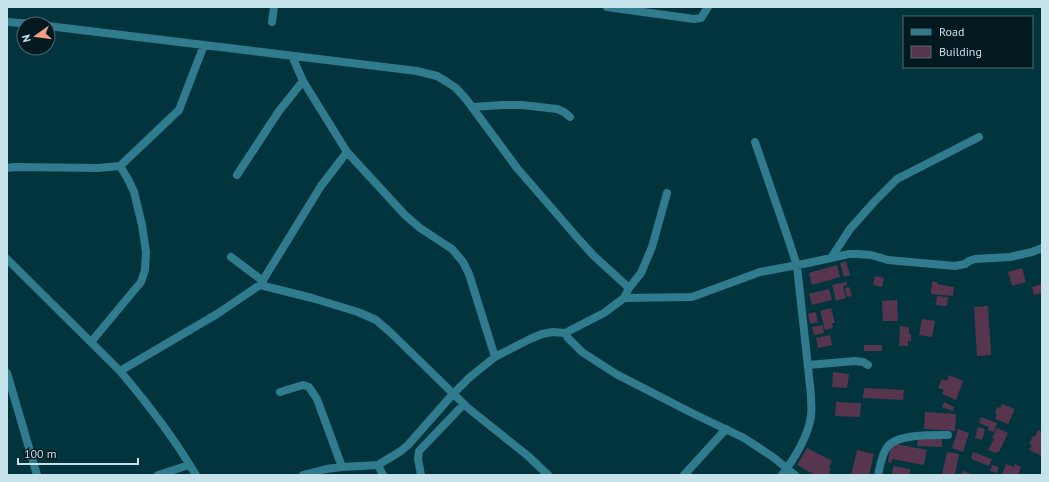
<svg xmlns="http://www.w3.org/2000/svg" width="1049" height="482" viewBox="0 0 1049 482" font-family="'PT Sans',sans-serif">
	<rect width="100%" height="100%" fill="#02343e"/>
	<!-- building -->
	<path fill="#58354f" d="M 846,261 L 850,275 L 844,277 L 840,263 Z
		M 837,265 L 840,277 L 812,285 L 809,273 Z
		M 1022,268 L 1026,282 L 1012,286 L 1008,272 Z
		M 875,276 L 884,278 L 882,287 L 873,285 Z
		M 847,282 L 847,285 L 843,286 L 846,298 L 836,301 L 832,285 Z
		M 932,282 L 938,282 L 937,284 L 954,287 L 953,296 L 931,294 Z
		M 1042,284 L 1042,293 L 1034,295 L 1032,287 Z
		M 849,287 L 852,296 L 847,297 L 845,288 Z
		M 829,289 L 832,300 L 812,305 L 809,294 Z
		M 937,296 L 948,297 L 947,306 L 936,305 Z
		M 897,300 L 898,321 L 883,321 L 882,301 Z
		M 988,306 L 991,355 L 977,356 L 974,307 Z
		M 831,308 L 835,323 L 832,323 L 833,328 L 825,330 L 820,311 Z
		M 816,312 L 818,322 L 810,324 L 808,314 Z
		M 922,319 L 935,321 L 932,337 L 919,335 Z
		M 823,325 L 824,333 L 814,335 L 812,327 Z
		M 900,326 L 909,327 L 909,334 L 911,334 L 911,341 L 908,341 L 908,346 L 899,346 Z
		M 830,335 L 832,345 L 818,348 L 816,338 Z
		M 864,345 L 882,345 L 882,351 L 864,351 Z
		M 833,372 L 849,374 L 847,388 L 832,387 Z
		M 949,375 L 963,381 L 956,400 L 942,394 L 944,390 L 938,388 L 942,379 L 947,381 Z
		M 864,388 L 904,390 L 903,400 L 863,398 Z
		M 836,402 L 861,403 L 860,417 L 835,416 Z
		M 944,402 L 954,407 L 953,411 L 942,407 Z
		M 1002,404 L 1015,409 L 1008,424 L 995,419 L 997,414 L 995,413 L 997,407 L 1000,408 Z
		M 925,412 L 956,414 L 955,431 L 924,429 Z
		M 981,417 L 997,423 L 994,432 L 988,430 L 989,427 L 979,423 Z
		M 978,427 L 985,429 L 982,440 L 975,438 Z
		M 997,428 L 1008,433 L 999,452 L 997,451 L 996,453 L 988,450 L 994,439 L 992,438 Z
		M 958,429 L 969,433 L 963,452 L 952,448 Z
		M 1038,430 L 1042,432 L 1042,456 L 1029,450 L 1032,445 L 1029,444 L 1033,436 L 1035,437 Z
		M 918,436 L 942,437 L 942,447 L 917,446 Z
		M 891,443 L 927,450 L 924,465 L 892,459 L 892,463 L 888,462 Z
		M 807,448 L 832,461 L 829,467 L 831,468 L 828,475 L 815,475 L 797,465 Z
		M 857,450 L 874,454 L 869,475 L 851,475 Z
		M 947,452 L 959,454 L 955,475 L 942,475 Z
		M 973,452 L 992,459 L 989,466 L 971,459 Z
		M 1006,464 L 1014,467 L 1015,464 L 1021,467 L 1018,475 L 1002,475 Z
		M 992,465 L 999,467 L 997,473 L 990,471 Z
		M 893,466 L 910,469 L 910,475 L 892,475 Z
		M 963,471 L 971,474 L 971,475 L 961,475 Z"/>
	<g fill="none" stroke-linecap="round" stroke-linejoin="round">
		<!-- minor -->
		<path stroke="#307b8e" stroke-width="8" d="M 607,7 L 694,19 L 701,18 L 708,7
			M 7,22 L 34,24
			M 272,22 L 274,7
			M 48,26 L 417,71 L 437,76 L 447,82 L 456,88 L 466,99 L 517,168 L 575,235 L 593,255 L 629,288
			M 292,56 L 303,81 L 347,152 L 405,215 L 420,228 L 452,249 L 463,262 L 469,274 L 495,357
			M 472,107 L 503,105 L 522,105 L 557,109 L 564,112 L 570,117
			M 755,142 L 789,241 L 797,266 L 811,395 C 811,402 812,410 811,416 C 808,437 794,459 782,475
			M 7,168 L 14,167 L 98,168 L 120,166 L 179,110 L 204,45
			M 237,175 L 279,111 L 303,81
			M 231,257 L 263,281
			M 831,258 L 850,229 L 874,202 L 897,179 L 979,137
			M 7,259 L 120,371 C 148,404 174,438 196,475
			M 260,285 L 312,298 L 358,312 L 376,320 L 390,332 L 468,408 L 528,456 L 548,475
			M 624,298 L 692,297 L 760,272 L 808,263 L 849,254 L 857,254 L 871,255 L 888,260 L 955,266 L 965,264 L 969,261 L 975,259 L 1010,257 L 1032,252 L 1042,248
			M 565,333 L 568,338 L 582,352 L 616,374 L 692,413 L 744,438 L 773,457 L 795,475
			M 91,342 L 141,282 L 145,270 L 146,252 L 142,225 L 134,192 L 128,179 L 120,166
			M 808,365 L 855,361 L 863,362 L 868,365
			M 120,371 L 217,314 L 260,285 L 321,186 L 347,152
			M 7,373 L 37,475
			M 280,392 L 303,385 L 309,387 L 317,399 L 342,467
			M 378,465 L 383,475
			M 158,475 L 189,465
			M 303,475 L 326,469 L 342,467 L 378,465 L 401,451 L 408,445 L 453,394 L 470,377 L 495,357 L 530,339 L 542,334 L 553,332 L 565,333 L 604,313 L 624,298 L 629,288 L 641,273 L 652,247 L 667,193
			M 421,475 L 418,459 L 419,451 L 464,404
			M 684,475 L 726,429
			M 878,475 C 880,466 882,453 888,446 C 899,434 932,435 948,435"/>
	</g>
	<!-- border -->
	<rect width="1049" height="482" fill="none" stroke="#c6e2eb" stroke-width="16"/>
	<!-- legend -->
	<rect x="903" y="16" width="130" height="52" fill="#02191f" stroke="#506971"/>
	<rect x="911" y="29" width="20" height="6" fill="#307b8e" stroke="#506971"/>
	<text x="939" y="36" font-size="12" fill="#c6e2eb">Road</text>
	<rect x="911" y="46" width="20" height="12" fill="#58354f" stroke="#506971"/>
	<text x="939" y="56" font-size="12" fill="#c6e2eb">Building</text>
	<!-- north arrow -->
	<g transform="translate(36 36) rotate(256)"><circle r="19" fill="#02191f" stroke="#506971"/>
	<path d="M0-3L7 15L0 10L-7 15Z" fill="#f39f86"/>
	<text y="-6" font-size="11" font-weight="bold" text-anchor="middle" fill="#c6e2eb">N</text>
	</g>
	<!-- scale -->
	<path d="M18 458v6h120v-6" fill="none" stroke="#c6e2eb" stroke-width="2"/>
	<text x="24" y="458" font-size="12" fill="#c6e2eb" stroke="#02191f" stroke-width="3" paint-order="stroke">100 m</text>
</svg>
